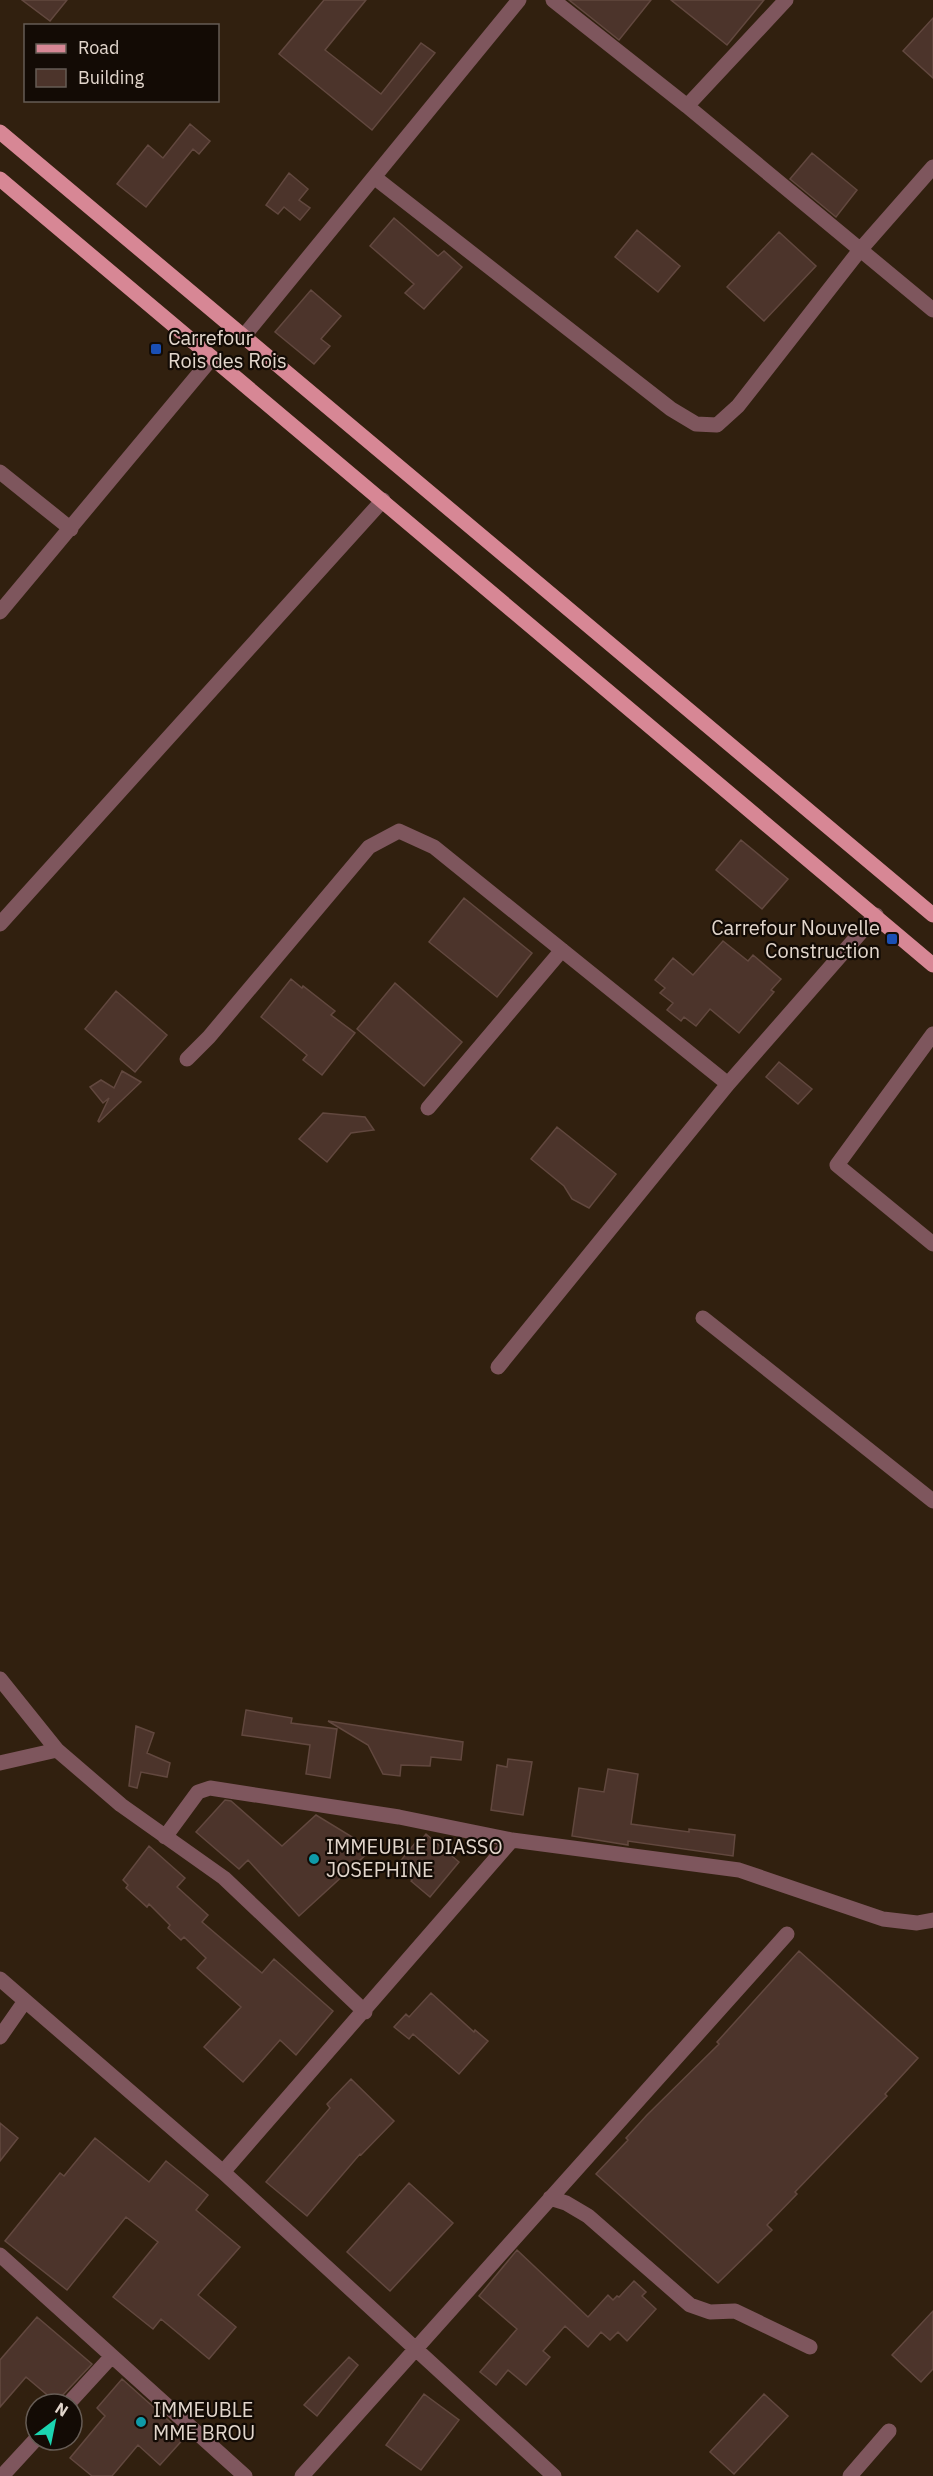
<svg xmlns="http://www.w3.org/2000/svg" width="933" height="2476" viewBox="0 0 933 2476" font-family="'IBM Plex Sans',sans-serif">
	<rect width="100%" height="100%" fill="#31200f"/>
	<!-- building -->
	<path fill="#4c342b" stroke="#62483f" stroke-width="1.5" d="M 22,0 L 67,0 L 50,21 Z
		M 324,0 L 366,0 L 325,50 L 381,94 L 421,43 L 435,53 L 372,130 L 279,54 Z
		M 569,0 L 651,0 L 619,40 Z
		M 671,0 L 764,0 L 727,45 Z
		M 933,18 L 933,78 L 903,51 Z
		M 190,124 L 210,141 L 199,154 L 193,149 L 146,207 L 117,184 L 148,145 L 163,158 Z
		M 812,153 L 857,190 L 836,217 L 790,179 Z
		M 289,173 L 308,189 L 299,200 L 310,208 L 300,220 L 284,207 L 278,214 L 266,205 Z
		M 394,218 L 438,256 L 444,251 L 462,267 L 424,309 L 405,293 L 414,284 L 370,246 Z
		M 637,230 L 680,266 L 658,292 L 615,257 Z
		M 779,232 L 816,266 L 764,321 L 727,287 Z
		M 311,290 L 341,316 L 321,339 L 330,346 L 314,364 L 275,332 Z
		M 741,840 L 788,879 L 762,909 L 716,870 Z
		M 464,898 L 532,953 L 497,997 L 429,942 Z
		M 723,941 L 748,961 L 753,955 L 781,979 L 771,990 L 774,992 L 739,1033 L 710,1009 L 696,1026 L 684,1017 L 681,1021 L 667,1010 L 673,1003 L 660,993 L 665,988 L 655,980 L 673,958 L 693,975 Z
		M 291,979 L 302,988 L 303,986 L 335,1011 L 331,1015 L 355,1033 L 322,1075 L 303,1060 L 307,1055 L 261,1017 Z
		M 395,983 L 462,1042 L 424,1086 L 357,1029 Z
		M 116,991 L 167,1035 L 135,1072 L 85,1029 Z
		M 779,1062 L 812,1089 L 798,1104 L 766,1077 Z
		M 122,1071 L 141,1082 L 99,1122 L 98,1121 L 109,1098 L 103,1103 L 90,1087 L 101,1080 L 114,1088 Z
		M 323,1113 L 365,1117 L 374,1130 L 351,1133 L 327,1162 L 299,1139 Z
		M 557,1127 L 616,1174 L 589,1208 L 572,1199 L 564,1186 L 531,1159 Z
		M 246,1710 L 292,1718 L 291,1723 L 337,1729 L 330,1778 L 306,1774 L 310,1745 L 242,1735 Z
		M 328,1721 L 463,1742 L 461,1760 L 431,1757 L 430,1766 L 401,1765 L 400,1776 L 383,1774 L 368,1745 Z
		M 136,1726 L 154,1733 L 147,1753 L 170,1763 L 167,1777 L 141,1772 L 137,1788 L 129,1786 Z
		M 508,1759 L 532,1762 L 523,1815 L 491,1810 L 497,1765 L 507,1767 Z
		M 608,1769 L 638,1774 L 631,1824 L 689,1832 L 689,1829 L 735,1835 L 733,1856 L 628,1841 L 628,1845 L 572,1836 L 579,1788 L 604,1792 Z
		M 225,1800 L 231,1801 L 282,1846 L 316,1815 L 372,1849 L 299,1916 L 248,1860 L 239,1869 L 196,1832 Z
		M 426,1834 L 459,1862 L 430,1897 L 411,1881 L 412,1880 L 404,1873 L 406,1870 L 398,1864 L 415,1843 L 417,1845 Z
		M 149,1846 L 185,1878 L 177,1887 L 208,1915 L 202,1922 L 262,1973 L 274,1959 L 333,2011 L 296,2055 L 280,2040 L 243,2082 L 204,2047 L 241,2007 L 197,1968 L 206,1958 L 184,1937 L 181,1940 L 168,1928 L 170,1925 L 149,1904 L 147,1907 L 126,1888 L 128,1885 L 123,1880 Z
		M 799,1951 L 918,2058 L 885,2094 L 887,2096 L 795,2192 L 797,2194 L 767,2225 L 772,2230 L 718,2283 L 596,2174 L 628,2140 L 626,2138 L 647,2115 L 719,2044 L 717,2042 Z
		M 431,1993 L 474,2032 L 475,2030 L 488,2041 L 459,2074 L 413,2034 L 409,2039 L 394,2027 L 406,2014 L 409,2017 Z
		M 351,2079 L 394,2121 L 361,2155 L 360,2154 L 307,2216 L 266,2182 L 330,2108 L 327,2104 Z
		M 0,2123 L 18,2138 L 0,2161 Z
		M 95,2138 L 149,2182 L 166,2161 L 208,2195 L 196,2210 L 240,2247 L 198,2295 L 236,2327 L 209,2359 L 161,2319 L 153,2329 L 113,2297 L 158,2242 L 126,2217 L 67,2290 L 5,2241 L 60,2173 L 64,2176 Z
		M 409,2183 L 453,2223 L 390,2291 L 347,2252 Z
		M 517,2250 L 588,2317 L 608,2295 L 613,2300 L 617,2296 L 619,2297 L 634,2281 L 646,2292 L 642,2296 L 656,2309 L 627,2341 L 618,2332 L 610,2340 L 601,2332 L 588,2347 L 565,2326 L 543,2351 L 550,2357 L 526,2385 L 508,2370 L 496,2385 L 480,2372 L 517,2329 L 479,2296 Z
		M 933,2311 L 933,2369 L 921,2382 L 892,2355 Z
		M 37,2317 L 92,2364 L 61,2397 L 58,2404 L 26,2377 L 0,2407 L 0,2360 Z
		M 349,2357 L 358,2365 L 317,2416 L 304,2405 Z
		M 122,2379 L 186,2436 L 160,2465 L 138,2445 L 112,2476 L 92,2476 L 70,2458 L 105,2416 L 97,2408 Z
		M 424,2394 L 459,2420 L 421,2470 L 386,2445 Z
		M 764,2394 L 788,2416 L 734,2474 L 710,2452 Z"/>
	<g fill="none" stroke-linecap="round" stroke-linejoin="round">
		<!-- minor -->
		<path stroke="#7e565d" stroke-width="15" d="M 553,0 L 687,106 L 933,310
			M 687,106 L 786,0
			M 374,177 L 671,409 L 696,424 L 717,425 L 738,406 L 860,250 L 933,167
			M 243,337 L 519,0
			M 0,472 L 71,529
			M 0,612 L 212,358
			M 0,924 L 383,500
			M 933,1034 L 837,1165 L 933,1244
			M 187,1059 L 209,1037 L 369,847 L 399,831 L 434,847 L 728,1084
			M 428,1108 L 562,950
			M 703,1318 L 933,1501
			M 498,1367 L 728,1084 L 876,915
			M 0,1679 L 57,1750 L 121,1805 L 224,1878 L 365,2012
			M 0,1763 L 57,1750
			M 165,1837 L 198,1792 L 210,1788 L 399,1817 L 512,1840 L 739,1870 L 883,1919 L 917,1923 L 933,1920
			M 0,1979 L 223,2172 L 554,2476
			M 0,2037 L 25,2001
			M 223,2172 L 512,1840
			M 550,2198 L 566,2203 L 588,2216 L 690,2305 L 710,2312 L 735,2311 L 810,2347
			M 0,2255 L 245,2476
			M 68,2404 L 112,2356
			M 2,2476 L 36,2439
			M 302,2476 L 787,1934
			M 850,2476 L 889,2431"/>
		<!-- major -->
		<path stroke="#d78795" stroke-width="15" d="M 0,132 L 933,915
			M 0,179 L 933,965"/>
	</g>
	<!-- markers -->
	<g fill="#1a4fb4" stroke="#130b05" stroke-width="2">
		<rect x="150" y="343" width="12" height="12" rx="3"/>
		<rect x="886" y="933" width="12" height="12" rx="3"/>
	</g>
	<g fill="#0f9aa8" stroke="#130b05" stroke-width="2">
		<circle cx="314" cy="1859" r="6"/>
		<circle cx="141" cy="2422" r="6"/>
	</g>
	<g text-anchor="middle" stroke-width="4.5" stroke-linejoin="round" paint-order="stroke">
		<!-- poi labels -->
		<g font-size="20" fill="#e2d6cc" stroke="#130b05" text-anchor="start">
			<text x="168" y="345">Carrefour<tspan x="168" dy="23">Rois des Rois</tspan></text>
			<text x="880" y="935" text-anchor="end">Carrefour Nouvelle<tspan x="880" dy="23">Construction</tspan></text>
			<text x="326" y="1854">IMMEUBLE DIASSO<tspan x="326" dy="23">JOSEPHINE</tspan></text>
			<text x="153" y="2417">IMMEUBLE<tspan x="153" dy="23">MME BROU</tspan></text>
		</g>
	</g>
	<!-- legend -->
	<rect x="24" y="24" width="195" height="78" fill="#130b05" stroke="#665c55" stroke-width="1.5"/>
	<rect x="36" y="44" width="30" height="9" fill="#d78795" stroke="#665c55" stroke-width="1.5"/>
	<text x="78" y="54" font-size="18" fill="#e2d6cc">Road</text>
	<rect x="36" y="69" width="30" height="18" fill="#4c342b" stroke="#665c55" stroke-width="1.5"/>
	<text x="78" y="84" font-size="18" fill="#e2d6cc">Building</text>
	<!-- north arrow -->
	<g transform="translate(54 2422) rotate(32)"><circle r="28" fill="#130b05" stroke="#665c55" stroke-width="1.5"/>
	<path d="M0-4.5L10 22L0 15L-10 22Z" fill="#1bd5b1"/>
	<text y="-9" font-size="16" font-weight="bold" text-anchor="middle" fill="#e2d6cc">N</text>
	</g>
</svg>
